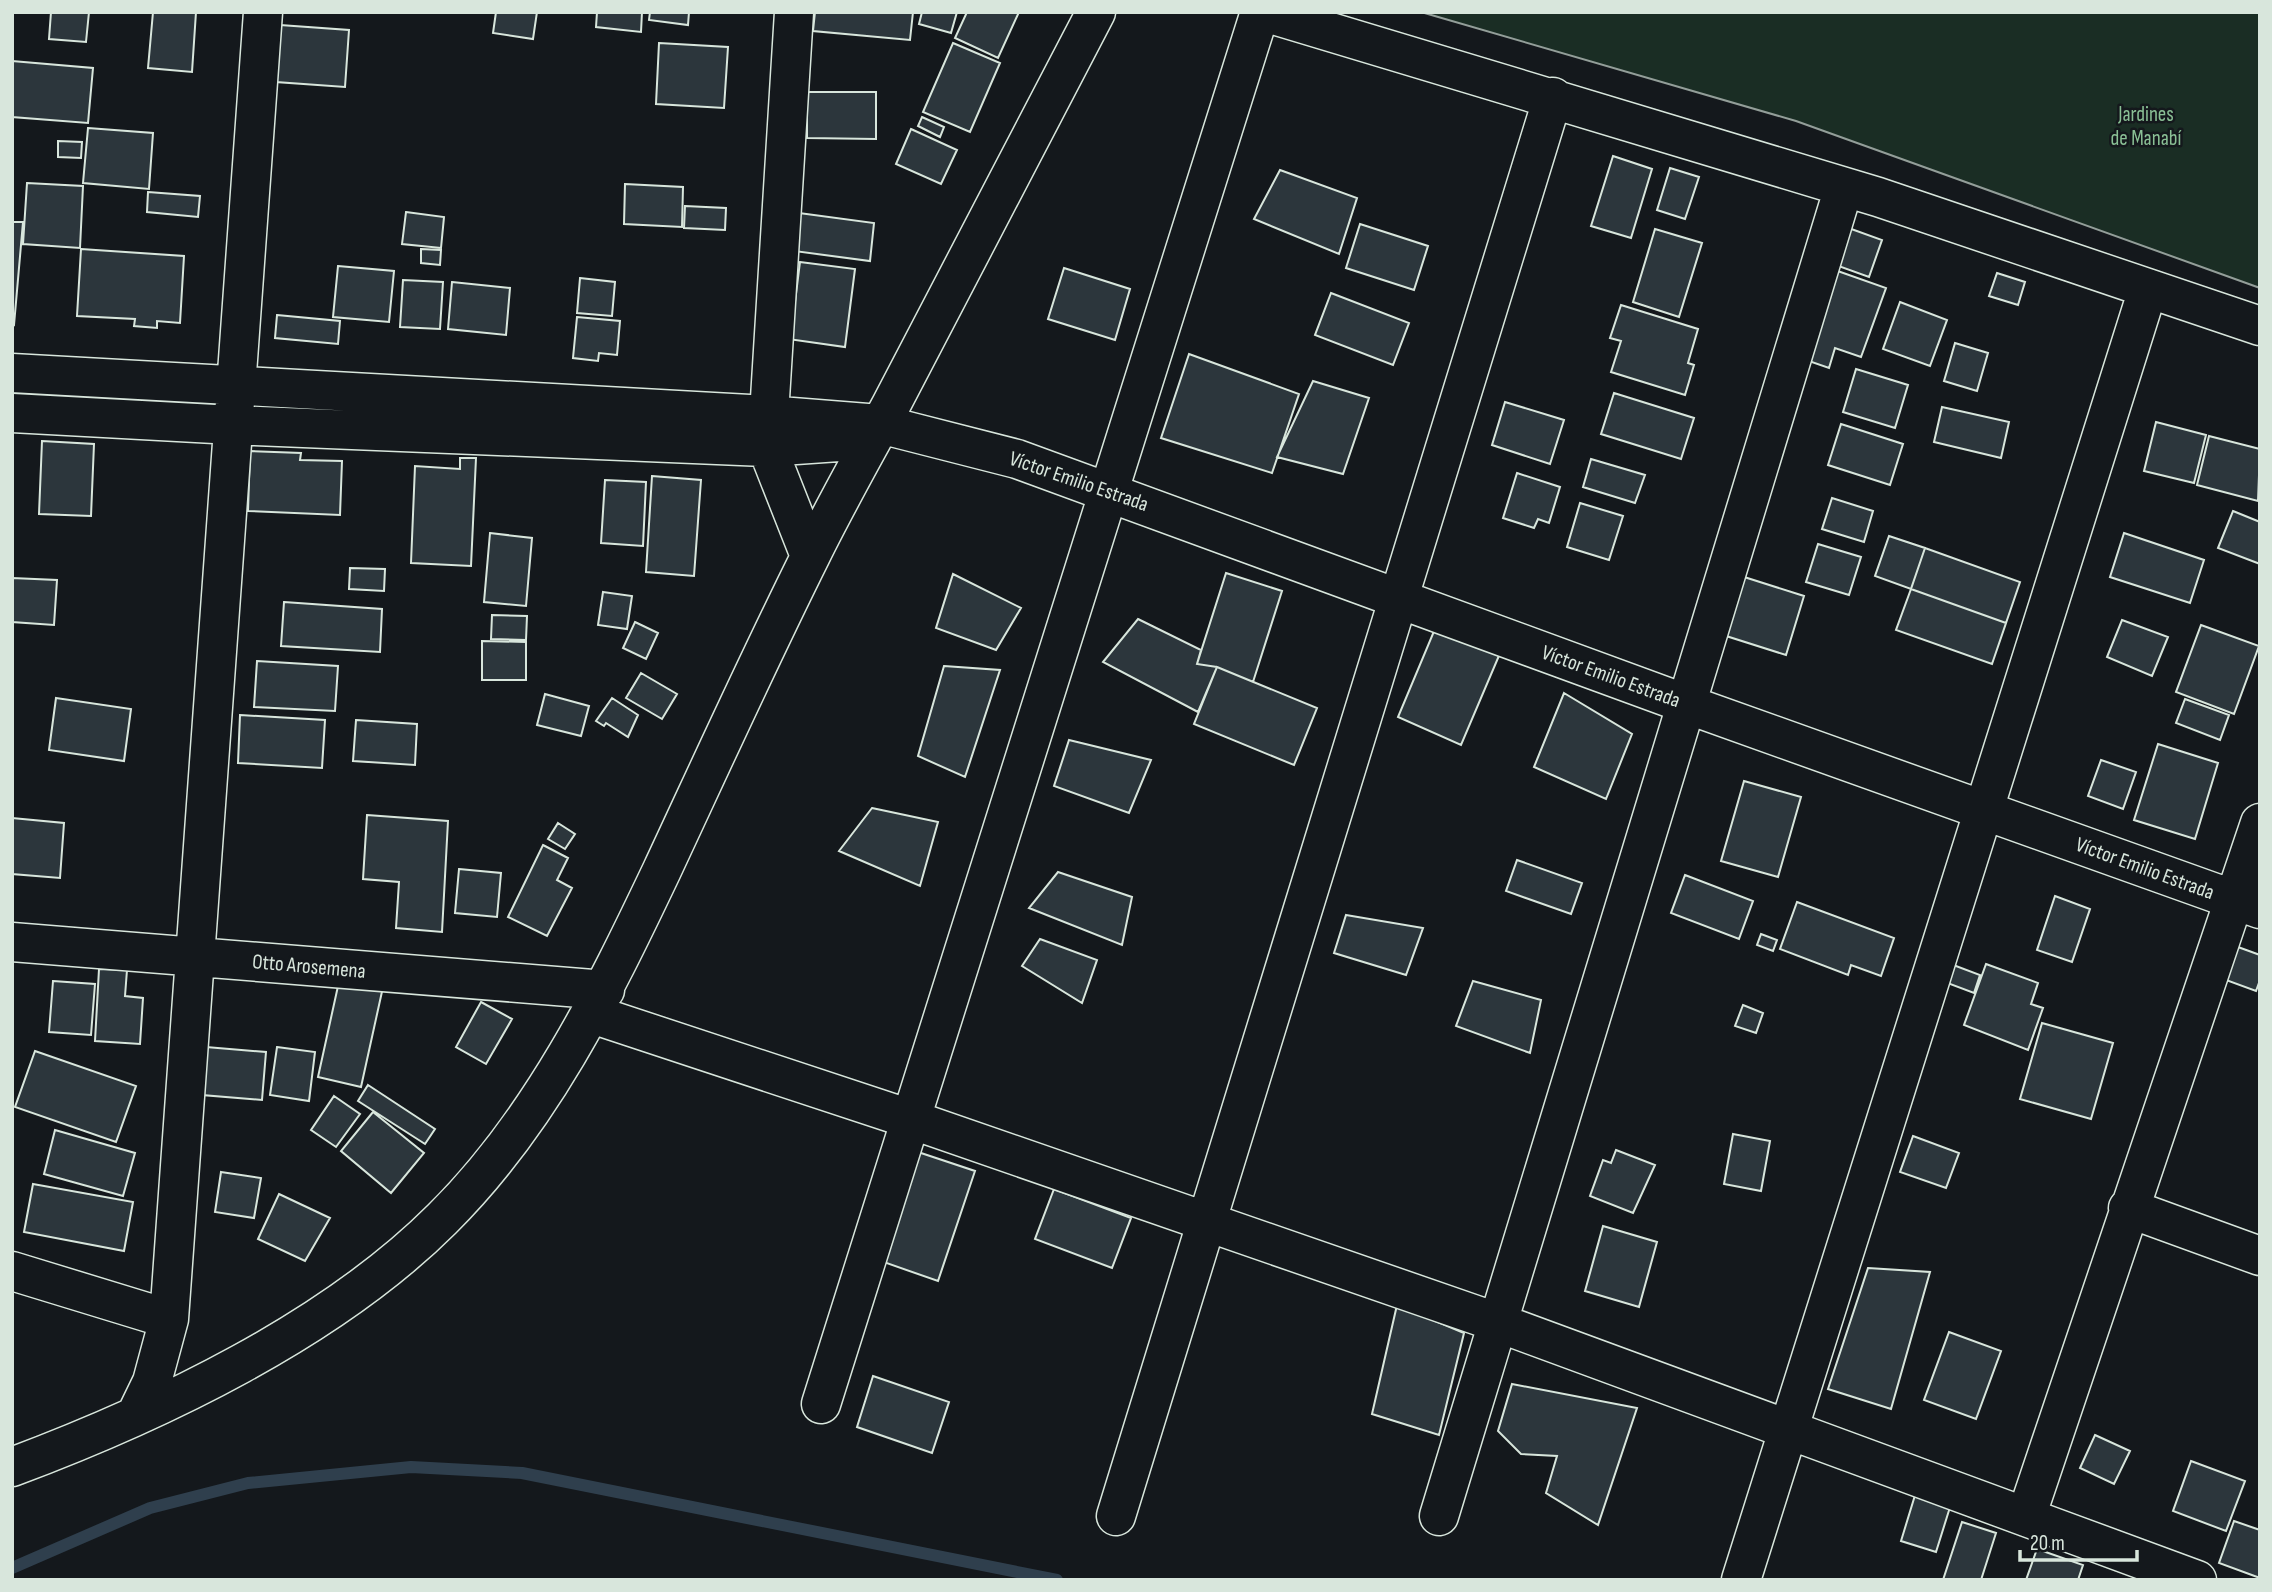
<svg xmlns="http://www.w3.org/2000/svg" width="2272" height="1592" viewBox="0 0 2272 1592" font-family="'Sofia Sans Condensed',sans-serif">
	<rect width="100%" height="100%" fill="#14181c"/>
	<!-- green -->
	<path fill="#1a2d24" stroke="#939e99" stroke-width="2" d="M 1421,12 L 2260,12 L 2260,288 L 1796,121 Z"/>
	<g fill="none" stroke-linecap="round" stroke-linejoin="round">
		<!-- stream -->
		<path stroke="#2f3f4d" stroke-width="12" d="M 12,1568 L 150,1508 L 248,1483 L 411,1467 L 522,1473 L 1057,1580"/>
	</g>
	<!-- building -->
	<path fill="#2c363c" stroke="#d8e6dc" stroke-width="2" d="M 51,12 L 89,12 L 86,42 L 49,39 Z
		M 153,12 L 196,12 L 192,72 L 148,68 Z
		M 496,12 L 537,12 L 533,39 L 493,33 Z
		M 597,12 L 642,12 L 641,32 L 596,27 Z
		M 650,12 L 689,12 L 688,25 L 649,20 Z
		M 815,12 L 913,12 L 910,40 L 813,31 Z
		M 922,12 L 957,12 L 951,33 L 919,24 Z
		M 967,12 L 1019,12 L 998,58 L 955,38 Z
		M 280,25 L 349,30 L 345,87 L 276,82 Z
		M 659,43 L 728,47 L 724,108 L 656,104 Z
		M 953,43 L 1000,63 L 970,132 L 923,112 Z
		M 12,61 L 93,68 L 88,123 L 12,117 Z
		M 807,92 L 876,92 L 876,139 L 807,138 Z
		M 922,117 L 944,127 L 940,137 L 918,126 Z
		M 88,128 L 153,133 L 149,189 L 83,183 Z
		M 911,129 L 957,150 L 941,184 L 896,164 Z
		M 58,141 L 82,142 L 81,158 L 58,157 Z
		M 1613,156 L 1652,169 L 1631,238 L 1591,226 Z
		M 1670,168 L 1699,177 L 1685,219 L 1657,210 Z
		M 1280,170 L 1357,198 L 1339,254 L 1254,219 Z
		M 27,183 L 83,186 L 80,248 L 23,244 Z
		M 625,184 L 683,187 L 682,227 L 624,224 Z
		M 148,192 L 200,196 L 198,217 L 147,212 Z
		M 685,206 L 726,208 L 725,230 L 684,228 Z
		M 406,212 L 444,217 L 441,248 L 402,244 Z
		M 799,213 L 874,223 L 870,261 L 794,251 Z
		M 12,222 L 23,222 L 14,325 L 12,324 Z
		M 1360,224 L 1428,246 L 1414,290 L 1346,268 Z
		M 1843,226 L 1882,240 L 1869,277 L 1830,263 Z
		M 1655,229 L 1702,243 L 1679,317 L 1633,302 Z
		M 81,249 L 184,256 L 180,323 L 157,321 L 157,328 L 134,326 L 135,319 L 77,316 Z
		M 421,249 L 441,250 L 440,265 L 421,263 Z
		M 800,262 L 855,269 L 845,347 L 781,338 L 786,301 L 795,302 Z
		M 338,266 L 394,271 L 389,322 L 333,317 Z
		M 1064,268 L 1130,289 L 1115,340 L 1048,319 Z
		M 1832,269 L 1886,288 L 1861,357 L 1835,348 L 1829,368 L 1800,358 Z
		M 1997,273 L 2025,282 L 2018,305 L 1989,296 Z
		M 580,278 L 615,282 L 612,316 L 577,313 Z
		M 403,280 L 443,282 L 440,329 L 400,327 Z
		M 452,282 L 510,288 L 506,335 L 448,329 Z
		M 1331,293 L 1409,323 L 1393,365 L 1315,335 Z
		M 1900,302 L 1947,320 L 1930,366 L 1883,349 Z
		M 1621,305 L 1698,329 L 1688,363 L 1694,365 L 1685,395 L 1611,372 L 1621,341 L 1610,338 Z
		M 277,315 L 340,321 L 338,344 L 275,338 Z
		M 577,317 L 620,321 L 617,355 L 599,353 L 598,361 L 573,358 Z
		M 1955,343 L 1988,353 L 1977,391 L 1944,381 Z
		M 1189,354 L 1299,394 L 1272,473 L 1161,438 Z
		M 1856,369 L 1908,385 L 1895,428 L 1843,412 Z
		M 1313,381 L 1369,398 L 1343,474 L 1277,457 Z
		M 1614,393 L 1694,418 L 1681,459 L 1601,434 Z
		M 1505,402 L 1564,420 L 1550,464 L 1492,445 Z
		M 1942,407 L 2009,422 L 2001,458 L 1934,442 Z
		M 2156,422 L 2206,435 L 2194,483 L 2144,471 Z
		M 1841,424 L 1903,444 L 1890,485 L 1828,465 Z
		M 2209,436 L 2260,449 L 2258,501 L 2197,485 Z
		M 42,441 L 94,444 L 91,516 L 39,514 Z
		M 250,451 L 301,453 L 300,460 L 342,461 L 340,515 L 248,511 Z
		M 460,458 L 476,458 L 471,566 L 411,563 L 415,466 L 460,469 Z
		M 1591,459 L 1645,475 L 1635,503 L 1583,487 Z
		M 1517,473 L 1560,487 L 1549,523 L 1538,519 L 1534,528 L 1503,518 Z
		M 652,476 L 701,480 L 694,576 L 646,572 Z
		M 605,480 L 646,482 L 643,546 L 601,543 Z
		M 1832,498 L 1873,511 L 1864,542 L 1822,529 Z
		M 1580,503 L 1623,516 L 1609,560 L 1567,547 Z
		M 2233,511 L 2260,522 L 2260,564 L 2218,548 Z
		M 490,533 L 532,538 L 526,606 L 484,602 Z
		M 2124,533 L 2204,560 L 2190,603 L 2110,577 Z
		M 1889,536 L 1925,548 L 1911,589 L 1875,576 Z
		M 1818,544 L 1861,557 L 1849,595 L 1806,582 Z
		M 1925,548 L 2020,582 L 2006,623 L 1911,589 Z
		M 350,568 L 385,569 L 384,591 L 349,589 Z
		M 1226,573 L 1282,591 L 1253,682 L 1217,667 L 1197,664 Z
		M 953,574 L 1021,608 L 996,650 L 936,628 Z
		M 1741,576 L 1804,596 L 1786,655 L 1723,635 Z
		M 12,578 L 57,580 L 54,625 L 12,622 Z
		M 1911,589 L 2006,623 L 1992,664 L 1896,630 Z
		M 603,592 L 632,596 L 627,629 L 598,625 Z
		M 284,602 L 382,609 L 380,652 L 281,646 Z
		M 492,615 L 527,616 L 526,640 L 491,639 Z
		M 1138,619 L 1201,650 L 1197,664 L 1217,667 L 1198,712 L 1103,662 Z
		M 2122,620 L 2168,637 L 2152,676 L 2107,657 Z
		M 635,622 L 658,633 L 646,659 L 623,648 Z
		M 1437,624 L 1501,651 L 1461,745 L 1398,717 Z
		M 2201,625 L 2259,646 L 2234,714 L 2176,692 Z
		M 482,641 L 526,642 L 526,680 L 482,680 Z
		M 257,661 L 338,666 L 335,711 L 254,707 Z
		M 944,666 L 1000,670 L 965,777 L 918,756 Z
		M 1217,667 L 1317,708 L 1294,765 L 1194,724 Z
		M 641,673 L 677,694 L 662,719 L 626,698 Z
		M 1564,693 L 1632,734 L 1606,799 L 1534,767 Z
		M 545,694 L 589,706 L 581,736 L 537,725 Z
		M 56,698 L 131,709 L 124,761 L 49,750 Z
		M 612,698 L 638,715 L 628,737 L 606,723 L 604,726 L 596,721 Z
		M 2185,699 L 2229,715 L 2220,740 L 2176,723 Z
		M 240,715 L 325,720 L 322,768 L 238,763 Z
		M 356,720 L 417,724 L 415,765 L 353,761 Z
		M 1069,740 L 1151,760 L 1129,813 L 1054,786 Z
		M 2158,744 L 2218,763 L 2195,839 L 2134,820 Z
		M 2101,760 L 2136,772 L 2123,809 L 2088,796 Z
		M 1744,781 L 1801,797 L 1778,877 L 1721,861 Z
		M 872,808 L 938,822 L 920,886 L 839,851 Z
		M 367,815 L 448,821 L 442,932 L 396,928 L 399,882 L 363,879 Z
		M 12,818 L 64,823 L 60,878 L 12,874 Z
		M 558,823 L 575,834 L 565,849 L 548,839 Z
		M 543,845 L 568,858 L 557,880 L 572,888 L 547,936 L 508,917 Z
		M 1517,860 L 1582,883 L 1571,914 L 1506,891 Z
		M 459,869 L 501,873 L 497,917 L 455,913 Z
		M 1058,872 L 1132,897 L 1122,945 L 1029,908 Z
		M 1685,875 L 1753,901 L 1739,939 L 1671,913 Z
		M 2055,896 L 2090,909 L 2072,962 L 2037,950 Z
		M 1797,902 L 1894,938 L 1881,976 L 1851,965 L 1848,975 L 1780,949 Z
		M 1346,915 L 1423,928 L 1406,975 L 1334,953 Z
		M 1761,934 L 1777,940 L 1773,951 L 1757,945 Z
		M 1040,939 L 1097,960 L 1082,1003 L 1022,966 Z
		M 2227,943 L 2260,955 L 2260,980 L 2256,991 L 2215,976 Z
		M 1948,963 L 1980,975 L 1974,993 L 1942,981 Z
		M 1986,964 L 2038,983 L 2031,1004 L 2043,1008 L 2028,1050 L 1964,1025 Z
		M 99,969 L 127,970 L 125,996 L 143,998 L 140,1044 L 95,1041 Z
		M 340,977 L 383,987 L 361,1087 L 318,1077 Z
		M 53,981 L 95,984 L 91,1035 L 49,1032 Z
		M 1473,981 L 1541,1000 L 1530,1053 L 1456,1026 Z
		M 481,1002 L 512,1019 L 486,1064 L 456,1047 Z
		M 1743,1005 L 1763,1013 L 1756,1033 L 1735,1026 Z
		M 2042,1023 L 2113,1043 L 2091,1119 L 2020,1099 Z
		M 206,1047 L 266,1052 L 262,1100 L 202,1095 Z
		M 277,1047 L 315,1052 L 309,1101 L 270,1095 Z
		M 35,1051 L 136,1086 L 116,1142 L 15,1107 Z
		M 368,1085 L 435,1129 L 425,1144 L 358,1101 Z
		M 334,1096 L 360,1114 L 336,1147 L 311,1130 Z
		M 373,1112 L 424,1153 L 391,1193 L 341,1151 Z
		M 55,1130 L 135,1153 L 123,1196 L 44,1174 Z
		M 1733,1134 L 1770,1141 L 1761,1191 L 1724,1184 Z
		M 1913,1136 L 1959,1153 L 1946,1188 L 1900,1172 Z
		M 912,1150 L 975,1171 L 938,1281 L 875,1259 Z
		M 1616,1150 L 1655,1165 L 1633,1213 L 1590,1196 L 1603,1160 L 1611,1163 Z
		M 221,1172 L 261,1178 L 254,1218 L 215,1212 Z
		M 33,1184 L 133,1202 L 124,1251 L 24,1232 Z
		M 1054,1189 L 1131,1218 L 1112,1268 L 1035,1239 Z
		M 279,1194 L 330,1218 L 305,1261 L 258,1239 Z
		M 1603,1226 L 1657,1242 L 1639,1307 L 1585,1291 Z
		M 1868,1268 L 1930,1272 L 1891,1409 L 1828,1389 Z
		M 1397,1305 L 1464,1333 L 1439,1435 L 1372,1414 Z
		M 1949,1332 L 2001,1351 L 1976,1419 L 1924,1400 Z
		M 873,1376 L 949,1402 L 932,1453 L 857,1427 Z
		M 1512,1384 L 1637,1408 L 1598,1525 L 1546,1493 L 1557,1456 L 1521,1454 L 1498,1431 Z
		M 2095,1435 L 2130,1451 L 2114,1484 L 2080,1468 Z
		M 2191,1461 L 2245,1481 L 2226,1531 L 2173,1511 Z
		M 1916,1492 L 1951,1504 L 1936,1552 L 1901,1541 Z
		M 2234,1521 L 2260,1530 L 2260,1578 L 2219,1563 Z
		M 1962,1522 L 1996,1533 L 1981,1580 L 1943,1580 Z
		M 2037,1549 L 2083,1565 L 2078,1580 L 2026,1580 Z"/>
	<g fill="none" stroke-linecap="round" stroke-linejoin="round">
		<defs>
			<path id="minor" d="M 794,12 L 767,447 L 810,556
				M 1264,12 L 1878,197 L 2260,326
				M 12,373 L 767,415 L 880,424 L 1017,459 L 1689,705 L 2260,909
				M 12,413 L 233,425 L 767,447 L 853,441
				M 12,942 L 605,990
				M 592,1014 L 910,1119 L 1499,1323 L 2197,1580
				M 2128,1208 L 2260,1256
				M 12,1271 L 169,1319
				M 821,1404 L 1260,12
				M 136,1415 L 152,1382 L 169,1319 L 263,12
				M 12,1467 C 159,1412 331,1330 442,1219 C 541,1121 603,994 662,870 C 711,765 759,659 811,555 C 836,504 864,455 891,405 C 959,274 1027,143 1096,12
				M 1116,1516 L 1553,97
				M 1439,1516 L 1844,187
				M 2026,1517 L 2260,823
				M 1741,1580 L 2148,289"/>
		</defs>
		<!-- minor casing -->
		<use href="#minor" stroke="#d8e6dc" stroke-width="41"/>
		<!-- minor -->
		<use href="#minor" stroke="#14181c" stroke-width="38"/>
	</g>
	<g text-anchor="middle" stroke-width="5" stroke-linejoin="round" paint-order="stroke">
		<!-- park labels -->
		<g font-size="21" fill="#8ac095" stroke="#14181c">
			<text x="2146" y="121">Jardines<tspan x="2146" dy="24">de Manabí</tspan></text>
		</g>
		<!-- street labels -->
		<g font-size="21" fill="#d8e6dc" stroke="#14181c">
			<text transform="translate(1079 481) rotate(19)" y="7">Víctor Emilio Estrada</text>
			<text transform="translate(1611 676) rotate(20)" y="7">Víctor Emilio Estrada</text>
			<text transform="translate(2145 868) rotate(20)" y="7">Víctor Emilio Estrada</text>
			<text transform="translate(309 966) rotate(5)" y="7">Otto Arosemena</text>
		</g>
	</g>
	<!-- border -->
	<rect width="2272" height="1592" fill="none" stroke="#d8e6dc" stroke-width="28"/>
	<!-- scale -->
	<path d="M2020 1550v10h117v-10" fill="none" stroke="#d8e6dc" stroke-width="3.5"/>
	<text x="2030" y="1550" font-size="21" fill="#d8e6dc" stroke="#14181c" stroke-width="5" paint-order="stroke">20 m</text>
</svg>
